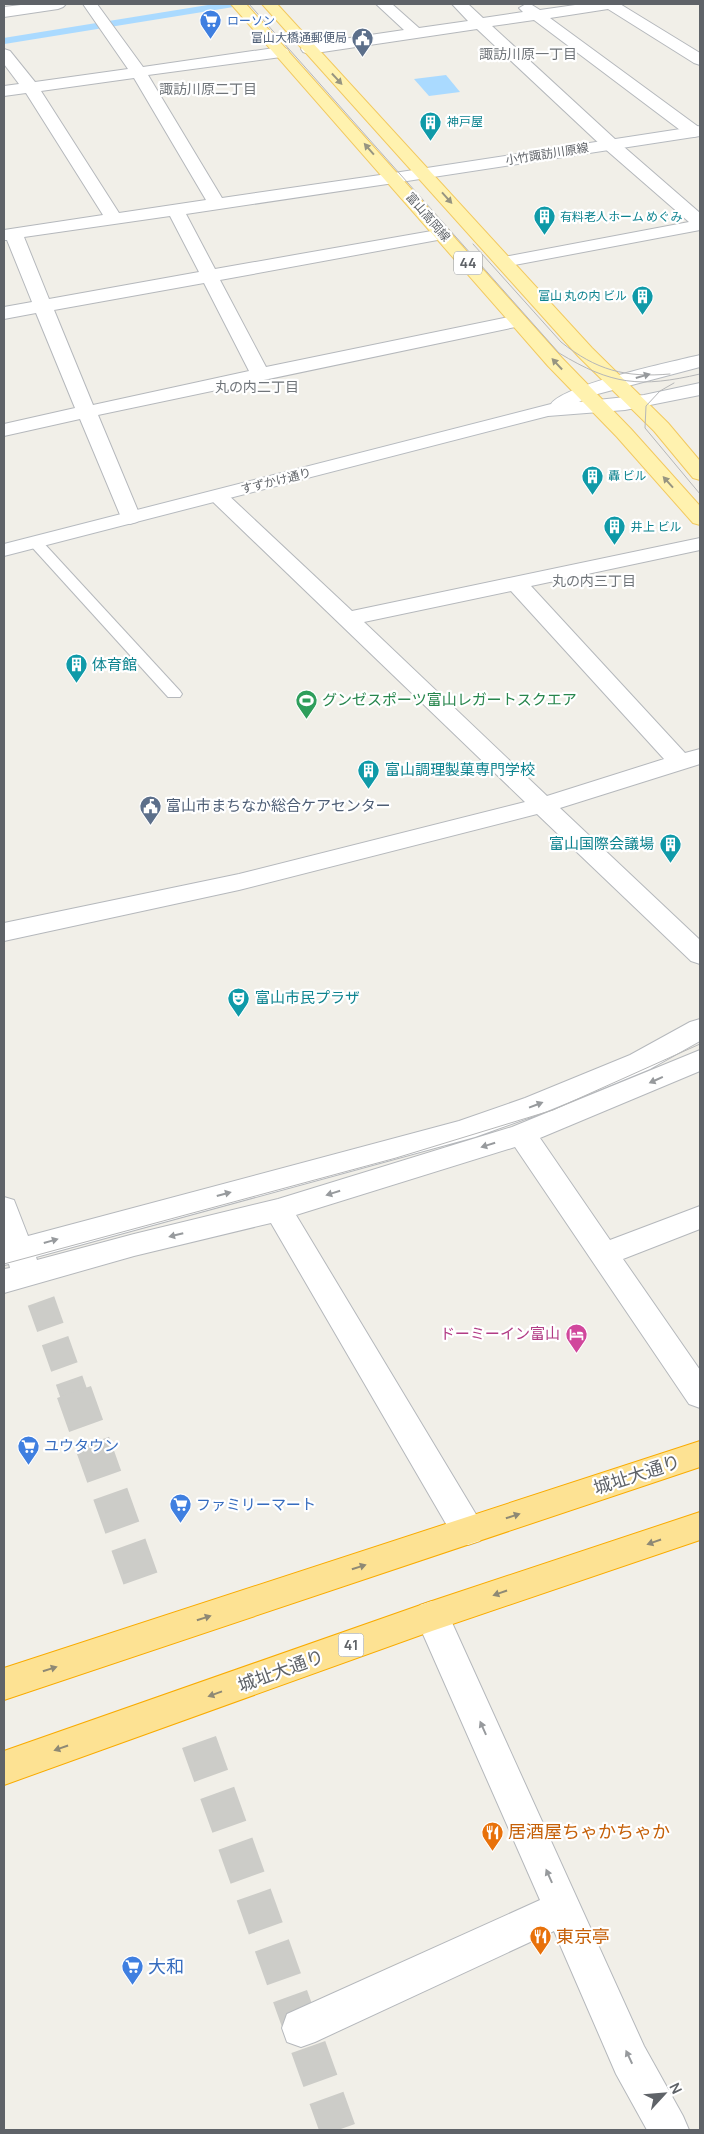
<svg xmlns="http://www.w3.org/2000/svg" width="704" height="2134" viewBox="0 0 704 2134" font-family="Manrope,'Noto Sans JP',sans-serif">
	<rect width="100%" height="100%" fill="#f1efe8"/>
	<!-- water -->
	<path fill="#aadaff" d="M 446,75 L 460,92 L 429,96 L 414,79 Z"/>
	<g fill="none" stroke-linecap="round" stroke-linejoin="round">
		<!-- stream -->
		<path stroke="#aadaff" stroke-width="6" d="M 4,41 L 233,4"/>
		<!-- street-tunnel-far1 -->
		<path stroke="#ccccc8" stroke-width="28" stroke-dasharray="28 14" stroke-linecap="butt" d="M 41,1301 L 74,1394"/>
		<!-- street-tunnel -->
		<path stroke="#ccccc8" stroke-width="36" stroke-dasharray="36 18" stroke-linecap="butt" d="M 74,1392 L 146,1594
			M 199,1742 L 338,2130"/>
		<defs>
			<path id="lane" d="M 35,538 L 40,539 L 180,691 L 182,694 L 180,697 L 168,697 L 30,545 L 28,542 L 30,539 Z"/>
			<path id="street" d="M 29,4 L 66,4 L 63,7 L 58,9 L 4,17 L 4,7 Z
				M 83,4 L 97,4 L 143,67 L 281,47 L 287,49 L 289,52 L 287,55 L 281,57 L 148,75 L 222,198 L 394,173 L 400,174 L 403,178 L 400,182 L 394,183 L 186,214 L 215,269 L 443,229 L 449,230 L 452,234 L 449,238 L 443,239 L 220,280 L 266,367 L 518,315 L 525,317 L 527,321 L 525,325 L 98,415 L 141,518 L 137,522 L 130,524 L 123,522 L 80,419 L 4,436 L 4,424 L 75,408 L 36,313 L 4,319 L 4,307 L 32,302 L 7,240 L 4,240 L 4,230 L 103,215 L 26,93 L 4,96 L 4,86 L 19,84 L 4,64 L 4,49 L 10,51 L 35,82 L 128,69 ZM 134,78 L 206,200 L 119,213 L 41,91 ZM 170,216 L 199,272 L 49,299 L 24,237 ZM 204,283 L 249,371 L 93,405 L 54,310 Z
				M 376,4 L 392,4 L 419,28 L 468,21 L 452,4 L 468,4 L 483,18 L 523,12 L 519,8 L 526,4 L 532,5 L 540,10 L 582,4 L 620,4 L 700,53 L 700,65 L 694,63 L 608,9 L 550,18 L 700,128 L 700,135 L 694,137 L 688,136 L 534,20 L 492,26 L 616,140 L 700,213 L 700,230 L 504,267 L 498,266 L 495,262 L 498,258 L 504,257 L 689,222 L 604,148 L 477,29 L 309,54 L 303,52 L 301,49 L 303,46 L 309,44 L 404,30 Z
				M 218,490 L 225,492 L 352,611 L 700,538 L 700,550 L 531,586 L 685,753 L 700,749 L 700,764 L 560,808 L 700,940 L 700,964 L 691,961 L 537,814 L 239,890 L 4,941 L 4,923 L 239,874 L 525,802 L 211,500 L 208,496 L 211,492 ZM 511,591 L 664,759 L 547,796 L 364,622 Z
				M 700,1019 L 700,1041 L 650,1069 L 545,1112 L 475,1137 L 36,1257 L 37,1260 L 134,1234 L 278,1199 L 512,1127 L 700,1050 L 700,1071 L 540,1138 L 610,1240 L 700,1206 L 700,1229 L 623,1259 L 700,1370 L 700,1408 L 689,1404 L 515,1147 L 296,1215 L 480,1521 L 484,1531 L 480,1541 L 468,1545 L 456,1541 L 271,1223 L 134,1256 L 4,1293 L 4,1269 L 10,1268 L 9,1264 L 4,1265 L 4,1197 L 14,1200 L 28,1236 L 459,1121 L 525,1098 L 630,1055 L 690,1022 Z
				M 432,1601 L 444,1605 L 644,2046 L 683,2116 L 689,2130 L 647,2130 L 616,2074 L 554,1931 L 315,2042 L 301,2047 L 287,2042 L 282,2028 L 287,2014 L 540,1900 L 415,1616 L 420,1605 Z"/>
			<path id="secondary" d="M 700,126 L 700,136 L 394,183 L 388,182 L 385,178 L 388,174 L 394,173 Z
				M 700,355 L 700,367 L 590,396 L 579,402 L 644,395 L 700,383 L 700,395 L 625,410 L 548,416 L 4,556 L 4,544 L 551,404 C 565,384 672,362 700,355 Z"/>
			<path id="primary" d="M 231,4 L 246,4 L 562,358 L 631,429 L 700,506 L 700,525 L 693,523 L 617,437 L 548,366 Z
				M 262,4 L 277,4 L 592,348 L 668,423 L 700,461 L 700,480 L 693,478 L 654,431 L 578,356 Z"/>
			<path id="highway" d="M 700,1441 L 700,1467 L 4,1700 L 4,1668 Z
				M 700,1512 L 700,1540 L 432,1631 L 4,1785 L 4,1751 L 432,1601 Z"/>
		</defs>
		<!-- lane casing -->
		<use href="#lane" stroke="#b5b8bc" stroke-width="2"/>
		<!-- street casing -->
		<use href="#street" stroke="#b5b8bc" stroke-width="2"/>
		<!-- secondary casing -->
		<use href="#secondary" stroke="#b6babf" stroke-width="2"/>
		<!-- primary casing -->
		<use href="#primary" stroke="#f2c960" stroke-width="2"/>
		<!-- highway casing -->
		<use href="#highway" stroke="#f9ab00" stroke-width="2"/>
		<!-- lane -->
		<use href="#lane" fill="#fff" fill-rule="evenodd"/>
		<!-- street -->
		<use href="#street" fill="#fff" fill-rule="evenodd"/>
		<!-- secondary -->
		<use href="#secondary" fill="#fff" fill-rule="evenodd"/>
		<!-- primary -->
		<use href="#primary" fill="#fff2af" fill-rule="evenodd"/>
		<!-- highway -->
		<use href="#highway" fill="#fde293" fill-rule="evenodd"/>
		<!-- tram -->
		<path stroke="#b6b7b8" stroke-width="1" d="M 249,4 L 559,353 C 612,385 640,388 700,374
			M 473,244 L 561,342 C 596,370 625,378 670,374
			M 674,383 L 660,391 L 646,406 L 645,428 L 700,494
			M 4,1264 L 396,1158 L 553,1110 L 700,1044"/>
	</g>
	<!-- one-way arrows -->
	<defs><path id="oneway-solid" d="M-6-.8H1V-3.2L6.5 0L1 3.2V.8H-6Z" transform="scale(1.25)"/></defs>
	<g fill="#979581">
		<use href="#oneway-solid" transform="translate(337 79) rotate(47)"/>
		<use href="#oneway-solid" transform="translate(369 149) rotate(-131)"/>
		<use href="#oneway-solid" transform="translate(447 198) rotate(48)"/>
		<use href="#oneway-solid" transform="translate(557 364) rotate(-133)"/>
		<use href="#oneway-solid" transform="translate(668 482) rotate(-132)"/>
	</g>
	<g fill="#979a9d">
		<use href="#oneway-solid" transform="translate(643 376) rotate(-16)"/>
		<use href="#oneway-solid" transform="translate(656 1080) rotate(156)"/>
		<use href="#oneway-solid" transform="translate(536 1105) rotate(-21)"/>
		<use href="#oneway-solid" transform="translate(488 1145) rotate(163)"/>
		<use href="#oneway-solid" transform="translate(333 1193) rotate(163)"/>
		<use href="#oneway-solid" transform="translate(224 1194) rotate(-15)"/>
		<use href="#oneway-solid" transform="translate(176 1235) rotate(166)"/>
		<use href="#oneway-solid" transform="translate(51 1241) rotate(-16)"/>
		<use href="#oneway-solid" transform="translate(483 1728) rotate(-114)"/>
		<use href="#oneway-solid" transform="translate(549 1876) rotate(-114)"/>
		<use href="#oneway-solid" transform="translate(629 2057) rotate(-115)"/>
	</g>
	<g fill="#8e8975">
		<use href="#oneway-solid" transform="translate(513 1516) rotate(-18)"/>
		<use href="#oneway-solid" transform="translate(654 1542) rotate(161)"/>
		<use href="#oneway-solid" transform="translate(359 1567) rotate(-18)"/>
		<use href="#oneway-solid" transform="translate(500 1593) rotate(161)"/>
		<use href="#oneway-solid" transform="translate(204 1618) rotate(-18)"/>
		<use href="#oneway-solid" transform="translate(50 1669) rotate(-18)"/>
		<use href="#oneway-solid" transform="translate(215 1694) rotate(160)"/>
		<use href="#oneway-solid" transform="translate(61 1748) rotate(161)"/>
	</g>
	<!-- icons -->
	<defs>
		<symbol id="supermarket-pin" viewBox="-11 -11 22 30"><path d="M0 17L-7.5 6A9.5 9.5 0 1 1 7.5 6Z" fill="#3f7fe0" stroke="#fff"/><path d="M-6-5.5h2.5l.6 2H6L4.5 2H-2.5L-4.4-4H-6ZM-1.5 3.2a1.3 1.3 0 1 0 .1 0ZM3 3.2a1.3 1.3 0 1 0 .1 0Z" fill="#fff"/></symbol>
		<symbol id="civic-pin" viewBox="-11 -11 22 30"><path d="M0 17L-7.5 6A9.5 9.5 0 1 1 7.5 6Z" fill="#5c6f8a" stroke="#fff"/><path d="M-.6-6.5H3V-4.5H.6V-3L4-1V1h2V6H-6V1h2V-1L-.6-3ZM-1.2 2.5V6h2.4V2.5Z" fill="#fff"/></symbol>
		<symbol id="building-pin" viewBox="-11 -11 22 30"><path d="M0 17L-7.5 6A9.5 9.5 0 1 1 7.5 6Z" fill="#0f9aa8" stroke="#fff"/><path d="M-4-6H4V6H1V3H-1V6H-4ZM-2.5-4.3h1.7v1.8h-1.7ZM.8-4.3h1.7v1.8H.8ZM-2.5-1h1.7V.8h-1.7ZM.8-1h1.7V.8H.8Z" fill="#fff"/></symbol>
		<symbol id="stadium-pin" viewBox="-11 -11 22 30"><path d="M0 17L-7.5 6A9.5 9.5 0 1 1 7.5 6Z" fill="#2e9e5b" stroke="#fff"/><path d="M0-5a6.5 5 0 1 0 0 10a6.5 5 0 1 0 0-10ZM-3.5-1.8h7v3.6h-7Z" fill="#fff"/></symbol>
		<symbol id="theatre-pin" viewBox="-11 -11 22 30"><path d="M0 17L-7.5 6A9.5 9.5 0 1 1 7.5 6Z" fill="#0f9aa8" stroke="#fff"/><path d="M-5-5.5Q0-4 5-5.5V0Q5 5 0 6Q-5 5-5 0ZM-3.3-2.5H-1v1.5H-3.3ZM1-2.5H3.3v1.5H1ZM-2.8 1Q0 5.5 2.8 1Z" fill="#fff"/></symbol>
		<symbol id="hotel-pin" viewBox="-11 -11 22 30"><path d="M0 17L-7.5 6A9.5 9.5 0 1 1 7.5 6Z" fill="#d1479c" stroke="#fff"/><path d="M-6-4.5h1.5V1H6V5H4.5V3h-9V5H-6ZM-4 0a1.8 1.8 0 1 1 3.6 0ZM.5 0V-2.5h3Q6-2.5 6 0Z" fill="#fff"/></symbol>
		<symbol id="restaurant-pin" viewBox="-11 -11 22 30"><path d="M0 17L-7.5 6A9.5 9.5 0 1 1 7.5 6Z" fill="#e8710a" stroke="#fff"/><path d="M-5-6h1v4h1v-4h1v4h1v-4h1v5L-1.5 .5V6h-2V.5L-5-1ZM5-6V6H3V1.5H1.5Q1.5-4 5-6Z" fill="#fff"/></symbol>
	</defs>
	<g fill-rule="evenodd">
		<use href="#supermarket-pin" x="198" y="8" width="25" height="34"/>
		<use href="#civic-pin" x="350" y="26" width="25" height="34"/>
		<use href="#building-pin" x="418" y="110" width="25" height="34"/>
		<use href="#building-pin" x="532" y="204" width="25" height="34"/>
		<use href="#building-pin" x="630" y="284" width="25" height="34"/>
		<use href="#building-pin" x="580" y="464" width="25" height="34"/>
		<use href="#building-pin" x="602" y="514" width="25" height="34"/>
		<use href="#building-pin" x="64" y="652" width="25" height="34"/>
		<use href="#stadium-pin" x="294" y="688" width="25" height="34"/>
		<use href="#building-pin" x="356" y="758" width="25" height="34"/>
		<use href="#civic-pin" x="138" y="794" width="25" height="34"/>
		<use href="#building-pin" x="658" y="832" width="25" height="34"/>
		<use href="#theatre-pin" x="226" y="986" width="25" height="34"/>
		<use href="#hotel-pin" x="564" y="1322" width="25" height="34"/>
		<use href="#supermarket-pin" x="16" y="1434" width="25" height="34"/>
		<use href="#supermarket-pin" x="168" y="1492" width="25" height="34"/>
		<use href="#restaurant-pin" x="480" y="1820" width="25" height="34"/>
		<use href="#restaurant-pin" x="528" y="1924" width="25" height="34"/>
		<use href="#supermarket-pin" x="120" y="1954" width="25" height="34"/>
	</g>
	<g text-anchor="middle" stroke-width="4.5" stroke-linejoin="round" paint-order="stroke">
		<!-- far-shop labels -->
		<g font-size="12" fill="#366cbe" stroke="#fff" text-anchor="start">
			<text x="227" y="25">ローソン</text>
		</g>
		<!-- far-service labels -->
		<g font-size="12" fill="#4e5e75" stroke="#fff" text-anchor="end">
			<text x="347" y="42">富山大橋通郵便局</text>
		</g>
		<!-- far-culture labels -->
		<g font-size="12" fill="#0d838f" stroke="#fff" text-anchor="start">
			<text x="447" y="126">神戸屋</text>
			<text x="560" y="221">有料老人ホーム めぐみ</text>
			<text x="627" y="300" text-anchor="end">富山 丸の内 ビル</text>
			<text x="608" y="480">轟 ビル</text>
			<text x="631" y="531">井上 ビル</text>
		</g>
		<!-- far-street labels -->
		<g font-size="12" fill="#5f6368" stroke="#fff">
			<text transform="translate(547 154) rotate(-9)" y="4">小竹諏訪川原線</text>
			<text transform="translate(428 217) rotate(49)" y="4">富山高岡線</text>
			<text transform="translate(276 481) rotate(-14)" y="4">すずかけ通り</text>
		</g>
		<!-- far-neighbourhood labels -->
		<g font-size="14" fill="#70757a" stroke="#fff">
			<text x="528" y="59">諏訪川原一丁目</text>
			<text x="208" y="94">諏訪川原二丁目</text>
			<text x="257" y="392">丸の内二丁目</text>
			<text x="594" y="586">丸の内三丁目</text>
		</g>
		<!-- shield labels -->
		<g fill="#fff" stroke="#8f9295" stroke-width="1">
			<rect x="454" y="251.5" width="28" height="23" rx="4"/>
			<rect x="338.5" y="1633.5" width="25" height="23" rx="4"/>
		</g>
		<g font-size="14" font-weight="bold" fill="#5f6368">
			<text x="468" y="268">44</text>
			<text x="351" y="1650">41</text>
		</g>
		<!-- culture labels -->
		<g font-size="15" fill="#0d838f" stroke="#fff" text-anchor="start">
			<text x="92" y="670">体育館</text>
			<text x="385" y="775">富山調理製菓専門学校</text>
			<text x="654" y="849" text-anchor="end">富山国際会議場</text>
			<text x="255" y="1003">富山市民プラザ</text>
		</g>
		<!-- leisure labels -->
		<g font-size="15" fill="#27864d" stroke="#fff" text-anchor="start">
			<text x="322" y="705">グンゼスポーツ富山レガートスクエア</text>
		</g>
		<!-- service labels -->
		<g font-size="15" fill="#4e5e75" stroke="#fff" text-anchor="start">
			<text x="166" y="811">富山市まちなか総合ケアセンター</text>
		</g>
		<!-- hotel labels -->
		<g font-size="15" fill="#b23c85" stroke="#fff" text-anchor="end">
			<text x="560" y="1339">ドーミーイン富山</text>
		</g>
		<!-- shop labels -->
		<g font-size="15" fill="#366cbe" stroke="#fff" text-anchor="start">
			<text x="44" y="1451">ユウタウン</text>
			<text x="196" y="1510">ファミリーマート</text>
		</g>
		<!-- near-street labels -->
		<g font-size="18" fill="#5f6368" stroke="#fff">
			<text transform="translate(637 1475) rotate(-18)" y="6">城址大通り</text>
			<text transform="translate(281 1671) rotate(-20)" y="6">城址大通り</text>
		</g>
		<!-- near-food labels -->
		<g font-size="18" fill="#c56008" stroke="#fff" text-anchor="start">
			<text x="508" y="1838">居酒屋ちゃかちゃか</text>
			<text x="556" y="1943">東京亭</text>
		</g>
		<!-- near-shop labels -->
		<g font-size="18" fill="#366cbe" stroke="#fff" text-anchor="start">
			<text x="148" y="1973">大和</text>
		</g>
	</g>
	<!-- border -->
	<rect width="704" height="2134" fill="none" stroke="#5f6368" stroke-width="10"/>
	<!-- north arrow -->
	<g transform="translate(664 2094) rotate(64)" stroke="#ffffff" stroke-width="4" paint-order="stroke">
	<path d="M0-4L9 19L0 12L-9 19Z" fill="#5f6368"/>
	<text y="-8" font-size="14" font-weight="bold" text-anchor="middle" fill="#5f6368">N</text>
	</g>
</svg>
